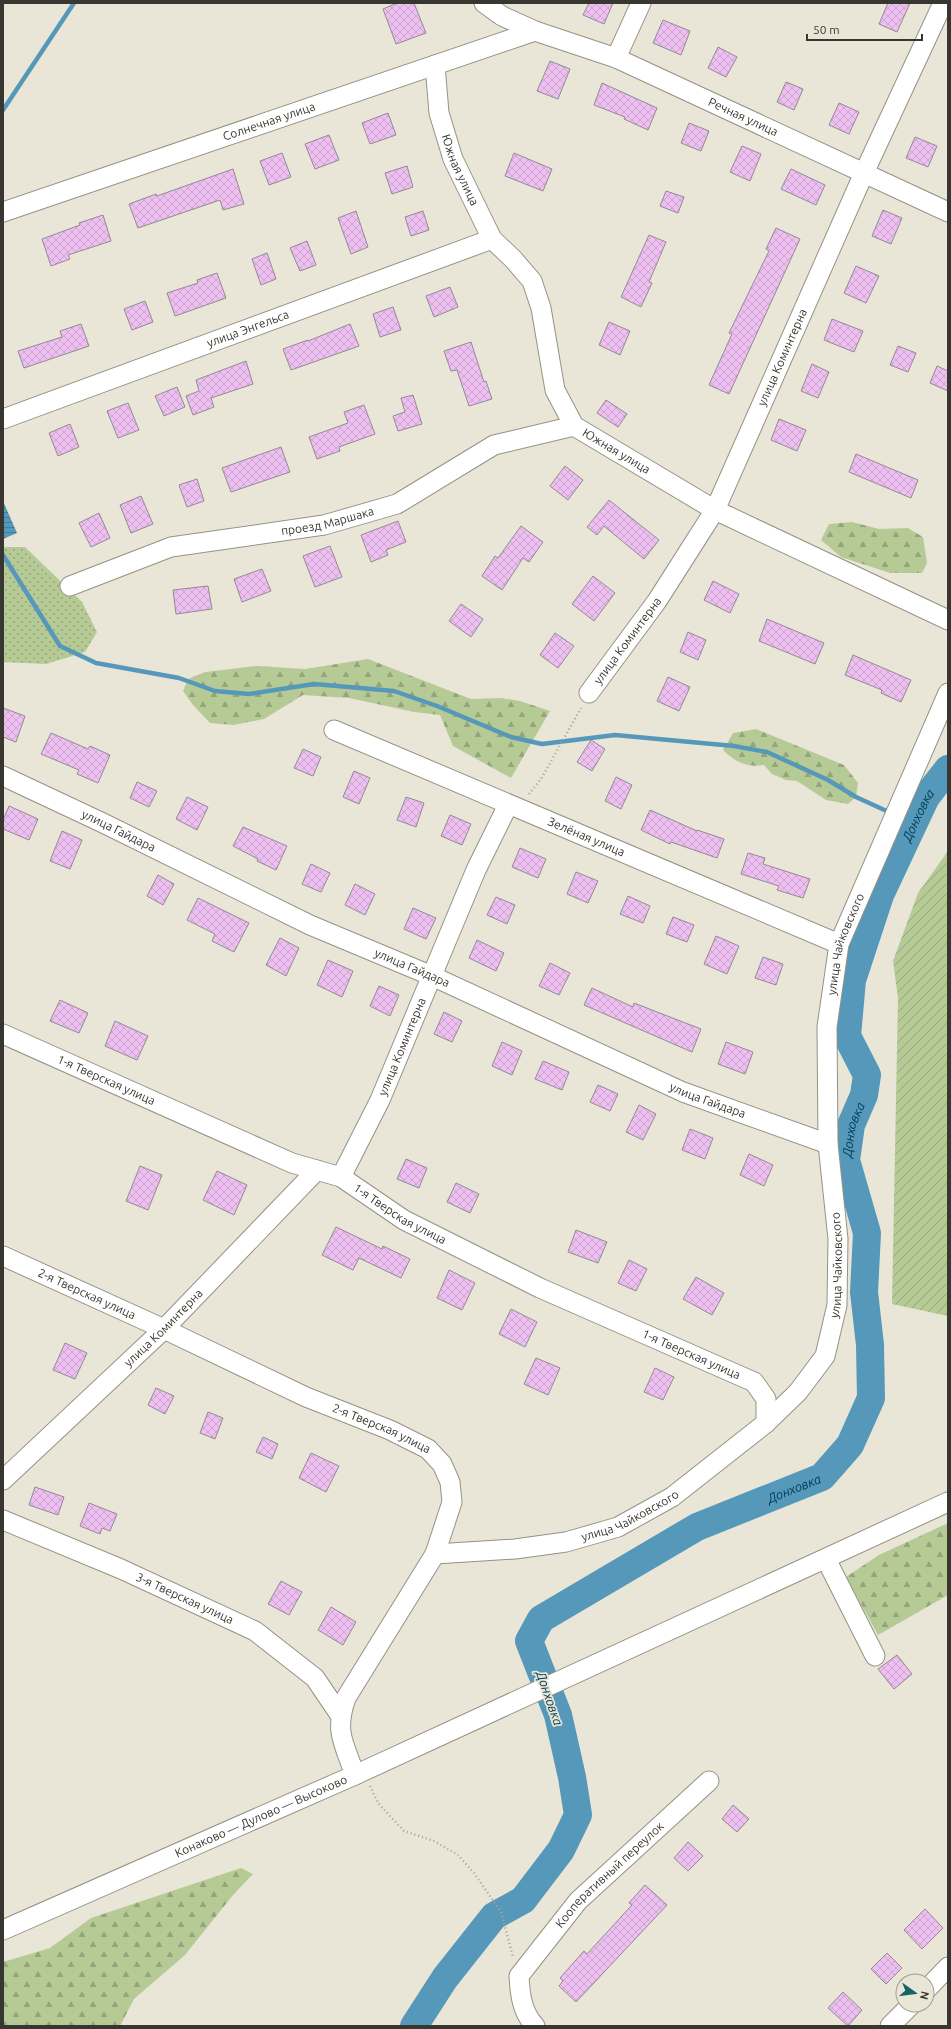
<svg xmlns="http://www.w3.org/2000/svg" width="951" height="2029" viewBox="0 0 951 2029" font-family="Ubuntu,sans-serif">
	<defs>
		<pattern id="grass-dots" width="8" height="8" patternUnits="userSpaceOnUse"><rect width="8" height="8" fill="#b6ca96"/><path d="M2 2h.1M6 6h.1" fill="none" stroke="#95a57b" stroke-width="1.8" stroke-linecap="round"/></pattern>
		<pattern id="forest-firs" width="22" height="20" patternUnits="userSpaceOnUse"><rect width="22" height="20" fill="#b6ca96"/><path d="M5 1l3.5 6h-7zM16 11l3.5 6h-7z" fill="#95a57b"/></pattern>
		<pattern id="garden-furrows" width="10" height="10" patternUnits="userSpaceOnUse"><rect width="10" height="10" fill="#b6ca96"/><path d="M-1 1l2-2M0 10L10 0M9 11l2-2" fill="none" stroke="#95a57b"/></pattern>
		<pattern id="water-rules" width="6" height="5" patternUnits="userSpaceOnUse"><rect width="6" height="5" fill="#5698b9"/><path d="M0 2.5h6" fill="none" stroke="#487d97"/></pattern>
		<pattern id="building-cross-hatch" width="8" height="8" patternUnits="userSpaceOnUse"><rect width="8" height="8" fill="#eec0f1"/><path d="M0 0l8 8M0 8l8-8" fill="none" stroke="#cda6cf"/></pattern>
	</defs>
	<rect width="100%" height="100%" fill="#e9e6d8"/>
	<!-- grass -->
	<path fill="url(#grass-dots)" d="M 3,547 L 25,547 L 82,602 L 97,632 L 85,652 L 46,664 L 3,662 Z"/>
	<!-- forest -->
	<path fill="url(#forest-firs)" d="M 852,522 L 879,529 L 908,528 L 923,537 L 927,563 L 922,573 L 890,573 L 841,557 L 821,540 L 829,524 Z
		M 368,659 L 471,699 L 501,698 L 520,701 L 550,711 L 511,778 L 453,746 L 440,715 L 414,712 L 349,698 L 303,695 L 264,719 L 234,725 L 210,723 L 193,705 L 183,691 L 188,679 L 205,672 L 257,666 L 305,669 Z
		M 756,729 L 844,765 L 858,783 L 856,797 L 848,804 L 826,800 L 797,781 L 786,780 L 772,774 L 764,765 C 747,768 735,762 723,750 L 733,733 Z
		M 948,1523 L 948,1595 L 878,1635 L 846,1577 L 879,1555 Z
		M 241,1868 L 253,1874 L 233,1895 L 185,1955 L 134,1999 L 120,2026 L 3,2026 L 3,1962 L 50,1948 L 91,1918 Z"/>
	<!-- garden -->
	<path fill="url(#garden-furrows)" d="M 948,851 L 948,1316 L 892,1304 L 898,998 L 893,961 L 918,893 Z"/>
	<!-- water -->
	<path fill="url(#water-rules)" d="M 3,501 L 17,533 L 3,539 Z"/>
	<g fill="none" stroke-linecap="round" stroke-linejoin="round">
		<!-- stream -->
		<path stroke="#5698b9" stroke-width="4.5" d="M 3,110 L 74,3
			M 3,555 L 60,646 L 96,663 L 179,678 L 215,691 L 249,694 L 314,684 L 394,691 L 437,706 L 511,737 L 542,744 L 615,735 L 734,746 L 767,752 L 828,780 L 856,797 L 891,813
			M 899,815 L 908,815 L 926,797"/>
		<!-- river -->
		<path stroke="#5698b9" stroke-width="28" id="s1" d="M 414,2026 L 445,1978 L 494,1916 L 523,1900 L 561,1850 L 578,1815 L 572,1777 L 558,1715 L 529,1641 L 541,1619 L 697,1527 L 822,1477 L 850,1445 L 871,1398 L 870,1345 L 864,1292 L 867,1233 L 846,1160 L 851,1125 L 864,1095 L 867,1075 L 847,1036 L 852,980 L 880,895 L 926,797 L 948,769"/>
	</g>
	<!-- building -->
	<path fill="url(#building-cross-hatch)" stroke="#938993" d="M 397,3 L 414,3 L 426,33 L 396,44 L 383,9 Z
		M 589,3 L 613,3 L 604,24 L 583,15 Z
		M 888,3 L 910,3 L 897,32 L 879,24 Z
		M 663,20 L 690,31 L 681,55 L 653,43 Z
		M 718,47 L 737,57 L 726,77 L 708,68 Z
		M 550,61 L 570,69 L 558,99 L 537,91 Z
		M 786,82 L 803,89 L 794,110 L 777,102 Z
		M 602,83 L 657,108 L 648,130 L 624,119 L 625,117 L 594,105 Z
		M 839,103 L 859,112 L 849,134 L 829,125 Z
		M 388,113 L 396,135 L 370,144 L 362,123 Z
		M 689,123 L 709,131 L 701,151 L 681,143 Z
		M 329,135 L 339,160 L 315,169 L 305,144 Z
		M 915,137 L 937,146 L 928,167 L 906,158 Z
		M 742,146 L 761,154 L 750,181 L 730,172 Z
		M 282,153 L 291,177 L 269,185 L 260,161 Z
		M 514,153 L 552,169 L 543,191 L 505,176 Z
		M 407,166 L 413,187 L 392,194 L 385,173 Z
		M 233,169 L 244,204 L 223,210 L 220,200 L 138,228 L 129,204 L 156,194 L 157,196 Z
		M 791,169 L 825,185 L 816,205 L 781,189 Z
		M 666,191 L 684,197 L 678,213 L 660,206 Z
		M 883,210 L 902,218 L 891,244 L 872,236 Z
		M 356,211 L 368,247 L 351,254 L 338,218 Z
		M 423,211 L 429,230 L 411,236 L 405,217 Z
		M 103,215 L 111,241 L 68,255 L 70,259 L 51,266 L 42,239 L 80,225 L 79,223 Z
		M 776,228 L 800,239 L 729,394 L 709,385 L 732,334 L 729,333 L 769,251 L 766,249 Z
		M 649,235 L 666,242 L 649,282 L 652,283 L 641,307 L 621,297 Z
		M 307,241 L 316,265 L 300,271 L 290,248 Z
		M 267,253 L 276,279 L 261,285 L 252,259 Z
		M 856,266 L 879,276 L 866,303 L 844,293 Z
		M 217,273 L 226,298 L 175,316 L 167,293 L 198,283 L 197,280 Z
		M 450,287 L 458,307 L 434,317 L 426,296 Z
		M 145,301 L 153,322 L 132,330 L 124,309 Z
		M 393,307 L 401,330 L 380,337 L 373,314 Z
		M 832,319 L 863,331 L 854,352 L 824,340 Z
		M 609,322 L 630,331 L 620,355 L 599,345 Z
		M 81,324 L 89,346 L 24,368 L 18,351 L 62,337 L 60,331 Z
		M 350,324 L 359,346 L 291,370 L 283,349 L 308,340 L 308,341 Z
		M 471,342 L 484,382 L 486,381 L 492,399 L 469,406 L 457,370 L 451,371 L 444,351 Z
		M 898,346 L 916,353 L 908,372 L 890,365 Z
		M 246,361 L 253,384 L 211,398 L 214,407 L 193,415 L 186,396 L 199,391 L 196,380 Z
		M 812,364 L 829,372 L 818,398 L 801,391 Z
		M 937,366 L 948,371 L 948,391 L 930,383 Z
		M 177,387 L 185,407 L 164,416 L 155,396 Z
		M 413,395 L 422,424 L 398,431 L 393,416 L 405,412 L 401,398 Z
		M 606,400 L 627,414 L 618,427 L 597,413 Z
		M 128,403 L 139,430 L 118,438 L 107,411 Z
		M 364,405 L 375,434 L 339,447 L 340,451 L 317,459 L 309,437 L 348,423 L 344,412 Z
		M 779,419 L 806,430 L 797,451 L 771,440 Z
		M 70,424 L 79,447 L 58,456 L 49,433 Z
		M 281,447 L 290,472 L 231,492 L 222,468 Z
		M 856,454 L 918,480 L 911,498 L 849,472 Z
		M 565,466 L 583,480 L 568,500 L 550,486 Z
		M 197,479 L 204,501 L 187,507 L 179,485 Z
		M 141,496 L 153,524 L 131,533 L 120,505 Z
		M 609,500 L 659,540 L 644,559 L 604,526 L 597,535 L 587,527 Z
		M 99,513 L 110,538 L 91,547 L 79,523 Z
		M 398,521 L 406,542 L 386,550 L 388,555 L 371,562 L 361,535 Z
		M 521,526 L 543,542 L 529,562 L 523,558 L 502,590 L 482,576 L 495,556 L 498,558 Z
		M 330,546 L 342,577 L 315,587 L 303,556 Z
		M 262,569 L 271,591 L 242,602 L 234,579 Z
		M 593,576 L 615,593 L 594,621 L 572,604 Z
		M 713,581 L 739,594 L 730,613 L 704,600 Z
		M 208,586 L 212,609 L 176,614 L 173,590 Z
		M 461,604 L 483,619 L 471,637 L 449,621 Z
		M 767,619 L 824,643 L 815,664 L 759,641 Z
		M 688,632 L 706,640 L 698,660 L 680,652 Z
		M 555,633 L 574,646 L 558,668 L 540,655 Z
		M 853,655 L 911,680 L 901,702 L 881,693 L 882,690 L 845,675 Z
		M 668,677 L 690,687 L 679,711 L 657,701 Z
		M 3,708 L 25,716 L 16,742 L 3,737 Z
		M 51,733 L 88,749 L 90,746 L 110,755 L 98,783 L 77,774 L 79,770 L 41,754 Z
		M 591,740 L 605,749 L 592,771 L 577,762 Z
		M 303,749 L 321,757 L 313,776 L 294,768 Z
		M 354,771 L 370,778 L 359,804 L 343,797 Z
		M 616,777 L 632,785 L 621,809 L 605,801 Z
		M 137,782 L 157,791 L 149,807 L 130,798 Z
		M 187,797 L 208,807 L 197,830 L 176,819 Z
		M 406,797 L 424,803 L 416,827 L 397,820 Z
		M 9,806 L 38,819 L 29,840 L 3,829 L 3,820 Z
		M 650,810 L 697,831 L 697,830 L 724,839 L 717,858 L 671,842 L 670,844 L 641,830 Z
		M 450,815 L 471,824 L 462,845 L 441,836 Z
		M 243,827 L 287,846 L 276,870 L 257,861 L 258,859 L 233,846 Z
		M 62,831 L 82,840 L 70,869 L 50,861 Z
		M 520,848 L 546,859 L 538,878 L 512,867 Z
		M 748,853 L 765,858 L 763,864 L 810,879 L 803,898 L 777,890 L 779,886 L 741,874 Z
		M 311,864 L 330,873 L 321,892 L 302,884 Z
		M 576,872 L 598,881 L 588,903 L 567,894 Z
		M 158,875 L 174,884 L 163,905 L 147,896 Z
		M 355,884 L 375,894 L 365,915 L 345,905 Z
		M 628,896 L 650,906 L 643,923 L 620,914 Z
		M 496,897 L 515,905 L 507,924 L 487,915 Z
		M 198,898 L 249,923 L 234,952 L 212,941 L 215,934 L 187,920 Z
		M 413,908 L 436,918 L 426,939 L 404,929 Z
		M 673,917 L 694,925 L 687,942 L 666,934 Z
		M 716,936 L 739,946 L 727,974 L 704,964 Z
		M 280,938 L 299,948 L 286,976 L 266,965 Z
		M 477,940 L 504,953 L 496,971 L 469,958 Z
		M 763,957 L 783,964 L 776,985 L 755,978 Z
		M 328,960 L 353,971 L 342,997 L 317,985 Z
		M 550,963 L 570,973 L 559,995 L 539,986 Z
		M 379,986 L 399,995 L 390,1016 L 370,1006 Z
		M 592,988 L 633,1007 L 634,1003 L 701,1029 L 692,1052 L 584,1005 Z
		M 60,1000 L 88,1013 L 79,1033 L 50,1021 Z
		M 444,1012 L 462,1021 L 452,1042 L 434,1034 Z
		M 115,1021 L 148,1036 L 137,1060 L 105,1046 Z
		M 502,1042 L 522,1051 L 512,1075 L 492,1066 Z
		M 726,1042 L 753,1052 L 745,1074 L 718,1064 Z
		M 543,1061 L 569,1072 L 562,1090 L 535,1079 Z
		M 598,1085 L 618,1094 L 610,1111 L 590,1102 Z
		M 639,1105 L 656,1114 L 643,1140 L 626,1132 Z
		M 690,1129 L 713,1138 L 705,1159 L 682,1150 Z
		M 749,1154 L 773,1165 L 764,1186 L 740,1175 Z
		M 406,1159 L 427,1168 L 419,1188 L 397,1179 Z
		M 140,1166 L 162,1175 L 148,1210 L 126,1201 Z
		M 217,1171 L 247,1185 L 234,1215 L 203,1200 Z
		M 456,1183 L 479,1194 L 470,1213 L 447,1202 Z
		M 336,1227 L 382,1249 L 383,1246 L 410,1259 L 401,1278 L 359,1258 L 353,1270 L 322,1255 Z
		M 576,1230 L 607,1242 L 598,1263 L 568,1252 Z
		M 629,1260 L 647,1269 L 636,1291 L 618,1283 Z
		M 449,1270 L 475,1283 L 462,1310 L 437,1298 Z
		M 696,1277 L 724,1293 L 712,1315 L 683,1299 Z
		M 511,1309 L 537,1322 L 525,1347 L 499,1334 Z
		M 65,1343 L 87,1353 L 75,1379 L 53,1370 Z
		M 536,1358 L 560,1368 L 548,1395 L 524,1384 Z
		M 655,1368 L 674,1377 L 663,1400 L 644,1392 Z
		M 156,1388 L 174,1396 L 165,1414 L 148,1405 Z
		M 208,1412 L 223,1418 L 215,1439 L 200,1433 Z
		M 263,1437 L 278,1444 L 272,1459 L 256,1452 Z
		M 311,1453 L 339,1466 L 326,1492 L 299,1478 Z
		M 35,1487 L 64,1497 L 58,1515 L 29,1505 Z
		M 89,1503 L 117,1514 L 110,1531 L 102,1528 L 100,1534 L 80,1526 Z
		M 281,1581 L 302,1592 L 289,1615 L 268,1604 Z
		M 331,1607 L 356,1622 L 343,1645 L 318,1630 Z
		M 897,1655 L 912,1674 L 894,1689 L 878,1669 Z
		M 733,1805 L 749,1819 L 737,1832 L 722,1819 Z
		M 688,1842 L 703,1856 L 688,1871 L 674,1858 Z
		M 645,1885 L 667,1905 L 576,2002 L 559,1986 L 563,1981 L 560,1978 L 584,1951 L 587,1954 L 632,1905 L 629,1903 Z
		M 925,1909 L 943,1928 L 922,1949 L 904,1930 Z
		M 887,1953 L 902,1968 L 886,1984 L 871,1969 Z
		M 843,1992 L 862,2010 L 848,2026 L 828,2008 Z"/>
	<g fill="none" stroke-linecap="round" stroke-linejoin="round">
		<defs>
			<g id="minor">
				<path id="s2" d="M 484,3 L 502,16 L 535,31 L 616,58 L 948,212"/>
				<path d="M 616,58 L 641,3"/>
				<path id="s3" d="M 435,65 L 439,113 L 453,159 L 492,239 L 513,259 L 532,281 L 541,308 L 555,390 L 574,426 L 715,510 L 948,620"/>
				<path id="s4" d="M 3,212 L 535,31"/>
				<path id="s5" d="M 3,419 L 492,239"/>
				<path id="s6" d="M 70,586 L 171,547 L 324,525 L 397,504 L 494,445 L 574,426"/>
				<path id="s7" d="M 589,693 L 657,601 L 715,510 L 864,173 L 943,3"/>
				<path id="s8" d="M 334,730 L 839,944"/>
				<path id="s9" d="M 3,776 L 103,823 L 310,925 L 432,976 L 683,1092 L 828,1144"/>
				<path id="s10" d="M 3,1034 L 292,1163 L 341,1177 L 404,1220 L 540,1288 L 754,1382 L 766,1399 L 766,1423"/>
				<path id="s11" d="M 341,1177 L 380,1100 L 476,870 L 508,805"/>
				<path id="s12" d="M 3,1256 L 164,1329 L 306,1397 L 390,1430 L 428,1449 L 442,1464 L 450,1482 L 452,1502 L 435,1554 L 346,1698 C 334,1732 344,1743 355,1775"/>
				<path id="s13" d="M 3,1480 L 164,1329 L 317,1170"/>
				<path id="s14" d="M 3,1520 L 121,1569 L 255,1631 L 315,1678 L 340,1715"/>
				<path id="s15" d="M 435,1554 L 515,1549 L 566,1542 L 618,1527 L 672,1497 L 766,1423 L 798,1392 L 825,1356 L 837,1305 L 838,1239 L 828,1144 L 827,1027 L 839,944 L 948,693"/>
				<path d="M 826,1559 L 875,1656"/>
				<path id="s16" d="M 3,1930 L 355,1775 L 948,1502"/>
				<path d="M 927,1989 L 948,1967"/>
				<path id="s17" d="M 535,2026 C 522,2012 520,1995 519,1976 L 578,1901 L 709,1781"/>
				<path d="M 890,2026 L 911,2005"/>
			</g>
		</defs>
		<!-- minor casing -->
		<use href="#minor" stroke="#959285" stroke-width="21"/>
		<!-- path -->
		<path stroke="#a7a499" stroke-width="2.5" stroke-dasharray="1 3" stroke-linecap="butt" d="M 529,794 L 541,779 L 581,708
			M 370,1786 L 378,1803 L 404,1831 L 434,1841 L 458,1855 L 474,1873 L 501,1912 L 513,1957"/>
		<!-- minor -->
		<use href="#minor" stroke="#fff" stroke-width="19"/>
	</g>
	<g text-anchor="middle" stroke-width="3.5" stroke-linejoin="round" paint-order="stroke">
		<!-- street labels -->
		<g font-size="12" fill="#373630" stroke="#e9e6d8">
			<text dy="4" stroke="none"><textPath href="#s2" startOffset="284">Речная улица</textPath></text>
			<text dy="4" stroke="none"><textPath href="#s4" startOffset="281">Солнечная улица</textPath></text>
			<text dy="4" stroke="none"><textPath href="#s3" startOffset="109">Южная улица</textPath></text>
			<text dy="4" stroke="none"><textPath href="#s5" startOffset="261">улица Энгельса</textPath></text>
			<text dy="4" stroke="none"><textPath href="#s7" startOffset="389">улица Коминтерна</textPath></text>
			<text dy="4" stroke="none"><textPath href="#s3" startOffset="445">Южная улица</textPath></text>
			<text dy="4" stroke="none"><textPath href="#s6" startOffset="267">проезд Маршака</textPath></text>
			<text dy="4" stroke="none"><textPath href="#s7" startOffset="65">улица Коминтерна</textPath></text>
			<text dy="4" stroke="none"><textPath href="#s9" startOffset="128">улица Гайдара</textPath></text>
			<text dy="4" stroke="none"><textPath href="#s8" startOffset="274">Зелёная улица</textPath></text>
			<text dy="4" stroke="none"><textPath href="#s15" startOffset="873">улица Чайковского</textPath></text>
			<text dy="4" stroke="none"><textPath href="#s9" startOffset="452">улица Гайдара</textPath></text>
			<text dy="4" stroke="none"><textPath href="#s11" startOffset="144">улица Коминтерна</textPath></text>
			<text dy="4" stroke="none"><textPath href="#s10" startOffset="113">1-я Тверская улица</textPath></text>
			<text dy="4" stroke="none"><textPath href="#s9" startOffset="776">улица Гайдара</textPath></text>
			<text dy="4" stroke="none"><textPath href="#s10" startOffset="437">1-я Тверская улица</textPath></text>
			<text dy="4" stroke="none"><textPath href="#s15" startOffset="549">улица Чайковского</textPath></text>
			<text dy="4" stroke="none"><textPath href="#s12" startOffset="92">2-я Тверская улица</textPath></text>
			<text dy="4" stroke="none"><textPath href="#s13" startOffset="221">улица Коминтерна</textPath></text>
			<text dy="4" stroke="none"><textPath href="#s10" startOffset="761">1-я Тверская улица</textPath></text>
			<text dy="4" stroke="none"><textPath href="#s12" startOffset="416">2-я Тверская улица</textPath></text>
			<text dy="4" stroke="none"><textPath href="#s15" startOffset="201">улица Чайковского</textPath></text>
			<text dy="4" stroke="none"><textPath href="#s14" startOffset="198">3-я Тверская улица</textPath></text>
			<text dy="4" stroke="none"><textPath href="#s16" startOffset="282">Конаково — Дулово — Высоково</textPath></text>
			<text dy="4" stroke="none"><textPath href="#s17" startOffset="190">Кооперативный переулок</textPath></text>
		</g>
		<!-- water labels -->
		<g font-size="13" font-style="italic" fill="#003c53" stroke="#e9e6d8">
			<text dy="5" stroke="none"><textPath href="#s1" startOffset="1495">Донховка</textPath></text>
			<text dy="5" stroke="none"><textPath href="#s1" startOffset="1160">Донховка</textPath></text>
			<text dy="5" stroke="none"><textPath href="#s1" startOffset="763">Донховка</textPath></text>
			<text transform="translate(550 1698) rotate(71)" y="5">Донховка</text>
		</g>
	</g>
	<!-- border -->
	<rect width="951" height="2029" fill="none" stroke="#373630" stroke-width="8"/>
	<!-- north arrow -->
	<g transform="translate(915 1993) rotate(104)"><circle r="19" fill="#e9e6d8" stroke="#a2a095"/>
	<path d="M0-3L7 15L0 10L-7 15Z" fill="#156465"/>
	<text y="-6" font-size="11" font-weight="bold" text-anchor="middle" fill="#373630">N</text>
	</g>
	<!-- scale -->
	<path d="M807 34v6h115v-6" fill="none" stroke="#373630" stroke-width="2"/>
	<text x="813" y="34" font-size="12" fill="#373630" stroke="#e9e6d8" stroke-width="3" paint-order="stroke">50 m</text>
</svg>
